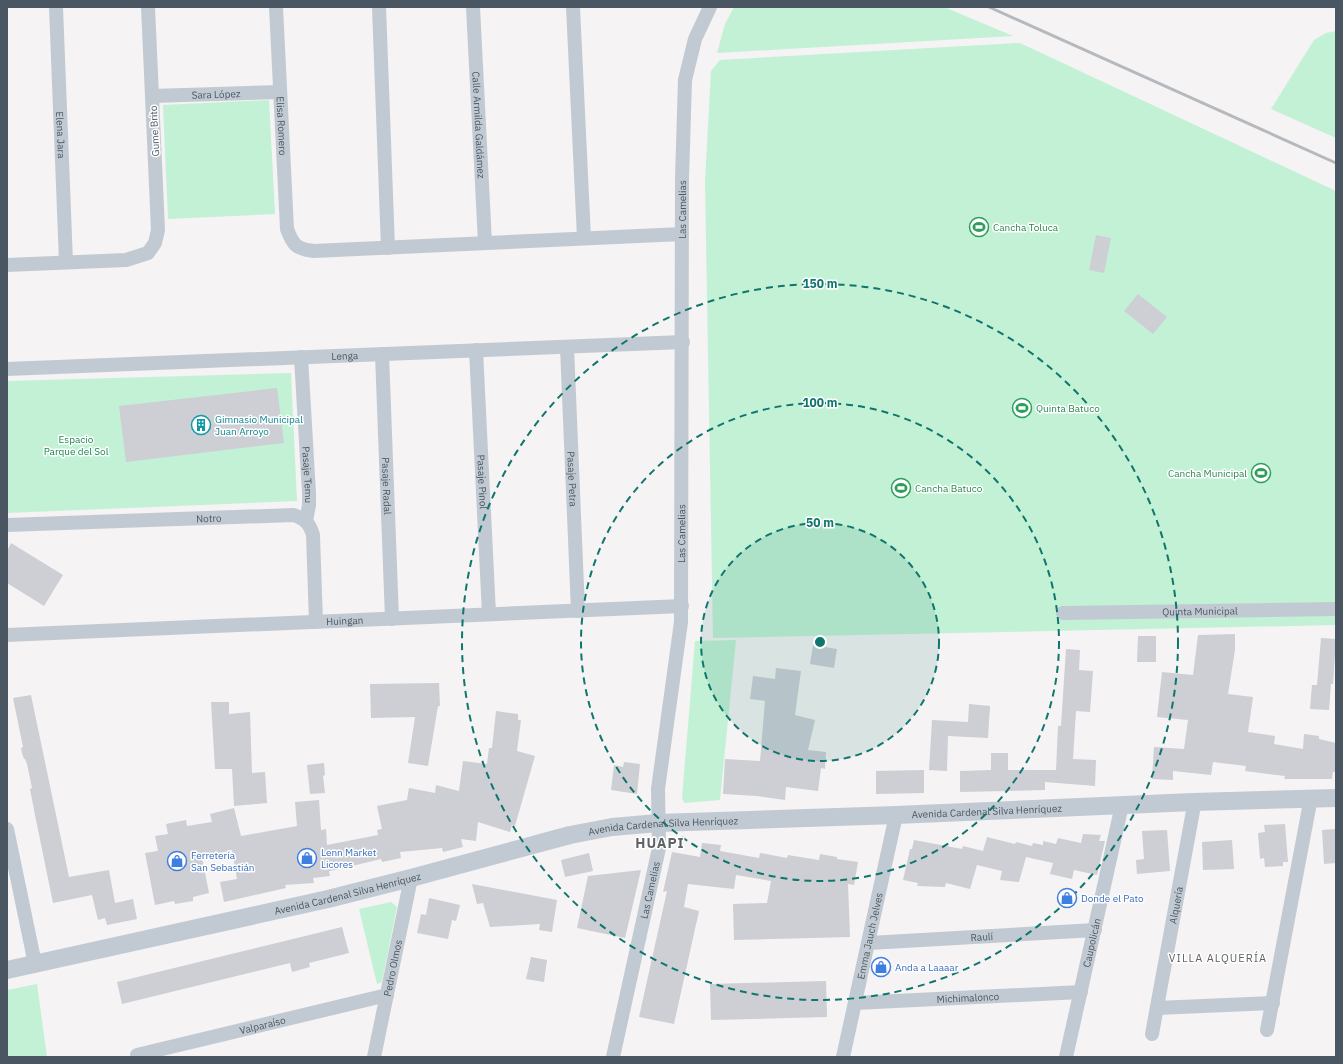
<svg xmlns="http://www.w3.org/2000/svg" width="1343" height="1064" viewBox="0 0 1343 1064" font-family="'IBM Plex Sans',sans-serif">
	<rect width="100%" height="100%" fill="#f5f3f3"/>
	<!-- green -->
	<path fill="#c3f1d5" d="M 734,7 L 944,7 L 1013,36 L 717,53 L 725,24 Z
		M 1336,31 L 1336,138 L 1271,109 L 1314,40 L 1326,33 Z
		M 1020,43 L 1336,191 L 1336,625 L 713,638 L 705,181 L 711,71 L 720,60 Z
		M 269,100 L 275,214 L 168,219 L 163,105 Z
		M 291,373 L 297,501 L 7,513 L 7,381 Z
		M 736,640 L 720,800 L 684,803 L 682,798 L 695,641 Z
		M 391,902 L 397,907 L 382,982 L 377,984 L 359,909 Z
		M 37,984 L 47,1057 L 7,1057 L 7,990 Z"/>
	<!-- building -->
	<path fill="#cdcfd5" d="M 1096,235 L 1111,238 L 1104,273 L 1089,270 Z
		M 1138,294 L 1167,317 L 1153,334 L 1124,311 Z
		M 277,388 L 284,443 L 126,462 L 119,406 Z
		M 11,543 L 63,575 L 44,606 L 7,583 L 7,551 Z
		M 1235,634 L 1235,650 L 1228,694 L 1253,697 L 1248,732 L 1275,736 L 1274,744 L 1303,749 L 1304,734 L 1319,736 L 1319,739 L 1336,743 L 1336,772 L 1333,772 L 1332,779 L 1284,779 L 1285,776 L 1245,771 L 1246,766 L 1213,762 L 1211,775 L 1173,771 L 1173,780 L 1152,779 L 1154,747 L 1184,749 L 1188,720 L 1157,717 L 1162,672 L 1193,675 L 1198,635 Z
		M 1138,636 L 1156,636 L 1156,662 L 1137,662 Z
		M 1321,638 L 1336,639 L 1333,684 L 1331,684 L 1329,710 L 1310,709 L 1312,685 L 1317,685 Z
		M 813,645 L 837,649 L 834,668 L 810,664 Z
		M 1066,649 L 1080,650 L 1079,670 L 1093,671 L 1090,712 L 1076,711 L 1073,759 L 1096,760 L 1095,786 L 1045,782 L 1045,790 L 960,792 L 960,771 L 991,770 L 991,753 L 1008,753 L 1008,770 L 1056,770 L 1058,726 L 1061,726 Z
		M 776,668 L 801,671 L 795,715 L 815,720 L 808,750 L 826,752 L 825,769 L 821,768 L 818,791 L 786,787 L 785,800 L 757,796 L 723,794 L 725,759 L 760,761 L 765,701 L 750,699 L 753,676 L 775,679 Z
		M 439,683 L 440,706 L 438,706 L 428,766 L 408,763 L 415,717 L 371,718 L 370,684 Z
		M 31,695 L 69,877 L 109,870 L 115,903 L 133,899 L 137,919 L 107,925 L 105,918 L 98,920 L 92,895 L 53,903 L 35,815 L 30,789 L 32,788 L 27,764 L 25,759 L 24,759 L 22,753 L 21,748 L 23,747 L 22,742 L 13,698 Z
		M 211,702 L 229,702 L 229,714 L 250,712 L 252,773 L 265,772 L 267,803 L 234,806 L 232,769 L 215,769 Z
		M 969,704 L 990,706 L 988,738 L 948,736 L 947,771 L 929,770 L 932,720 L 968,722 Z
		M 496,711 L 518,714 L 518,720 L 521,720 L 517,751 L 535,756 L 515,826 L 512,825 L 510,832 L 478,822 L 476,841 L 461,839 L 463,847 L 443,852 L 442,848 L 400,852 L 401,858 L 382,862 L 381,859 L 352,866 L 353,867 L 329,871 L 330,876 L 313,878 L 314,883 L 285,885 L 286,888 L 224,902 L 220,882 L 237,879 L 232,850 L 202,857 L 209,893 L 193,897 L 193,901 L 175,904 L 174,901 L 155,905 L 145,853 L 158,851 L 155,836 L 168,834 L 166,824 L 186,820 L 187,826 L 212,822 L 210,814 L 234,808 L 241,836 L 297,826 L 295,802 L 319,800 L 321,830 L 326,829 L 327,845 L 378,835 L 377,830 L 382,829 L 377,806 L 407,800 L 409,788 L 435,793 L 436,785 L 459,791 L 463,761 L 487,764 L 489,748 L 492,748 Z
		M 624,762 L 640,764 L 637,794 L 611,790 L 614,765 L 623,767 Z
		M 324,763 L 325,775 L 323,776 L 325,793 L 310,794 L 307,765 Z
		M 924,770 L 924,793 L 876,794 L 876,771 Z
		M 1285,824 L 1288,862 L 1283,862 L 1283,866 L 1265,867 L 1264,858 L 1260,859 L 1258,833 L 1265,832 L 1264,825 Z
		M 1336,829 L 1336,863 L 1324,864 L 1322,830 Z
		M 1167,830 L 1170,871 L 1137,874 L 1136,860 L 1144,859 L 1142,831 Z
		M 1083,834 L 1101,835 L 1099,841 L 1105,841 L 1097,875 L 1074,870 L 1072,879 L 1050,874 L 1053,863 L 1026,857 L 1019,882 L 1000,880 L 1002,871 L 977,865 L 970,889 L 946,883 L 945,887 L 917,886 L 918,883 L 903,880 L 910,849 L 912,849 L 914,840 L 962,849 L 963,846 L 983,851 L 987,837 L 1015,844 L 1016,842 L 1032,846 L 1033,843 L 1043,845 L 1043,841 L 1056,844 L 1058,838 L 1081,843 Z
		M 1232,840 L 1234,869 L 1203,870 L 1202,842 Z
		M 702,843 L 721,845 L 720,851 L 759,858 L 760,853 L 787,858 L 788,855 L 819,860 L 820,854 L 837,857 L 837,859 L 858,862 L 854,885 L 848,884 L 850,937 L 734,940 L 733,904 L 767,903 L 771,881 L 736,875 L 734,889 L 688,884 L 684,907 L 699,911 L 674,1024 L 639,1017 L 667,891 L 663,892 L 672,852 L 700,857 Z
		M 589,853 L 593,871 L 565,877 L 561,860 Z
		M 641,870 L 625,938 L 577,928 L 588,876 Z
		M 472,884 L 557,900 L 552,932 L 539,930 L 540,924 L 490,927 L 483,903 L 477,904 Z
		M 429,898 L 460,905 L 456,921 L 452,920 L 448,939 L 417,933 L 421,914 L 426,915 Z
		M 342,927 L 349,953 L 309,963 L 310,967 L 292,972 L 290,963 L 122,1004 L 117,982 Z
		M 531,957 L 547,960 L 544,982 L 526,979 Z
		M 826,981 L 827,1017 L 711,1020 L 710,984 Z"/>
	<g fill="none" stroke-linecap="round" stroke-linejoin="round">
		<!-- minor -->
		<g stroke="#c1cad2" stroke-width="14">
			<path id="s1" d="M 56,7 L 66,262"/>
			<path id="s2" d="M 276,7 L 287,229 C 293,245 296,249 314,251 L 682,234"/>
			<path d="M 379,7 L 388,248"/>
			<path id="s3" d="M 473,7 L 485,243"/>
			<path d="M 573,7 L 584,238"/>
			<path id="s4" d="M 152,96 L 280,92"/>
			<path d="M 7,265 L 126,260 L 148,253 L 155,243 L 158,230 L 148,7"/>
			<path id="s5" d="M 567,347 L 578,611"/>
			<path id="s6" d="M 476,350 L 489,614"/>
			<path id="s7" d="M 382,354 L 392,619"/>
			<path id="s8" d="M 301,357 L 309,493 L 309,505 L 306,521"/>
			<path id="s9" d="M 7,369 L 683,342"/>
			<path id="s10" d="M 7,525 L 294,515 C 305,519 310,524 313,535 L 316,622"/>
			<path id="s11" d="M 1063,613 L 1336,609"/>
			<path id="s12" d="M 7,635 L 682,606"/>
			<path d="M 7,829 L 35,964"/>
			<path id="s13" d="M 869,943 L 1095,930"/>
			<path id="s14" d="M 855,1003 L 1081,992"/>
			<path d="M 1157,1008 L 1273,1003"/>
			<path d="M 1267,1030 L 1309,808 L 1310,799"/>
			<path id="s15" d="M 1152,1034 L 1193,811 L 1193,802"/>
			<path id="s16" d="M 137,1055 L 387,995"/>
			<path id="s17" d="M 374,1057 L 411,878"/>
			<path id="s18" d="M 613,1057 L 659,848 L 658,789 L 681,622 L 682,178 L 685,80 L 695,39 L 710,7"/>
			<path id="s19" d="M 843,1057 L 896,815"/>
			<path id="s20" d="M 1066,1057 L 1122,805"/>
		</g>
		<!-- tertiary -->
		<path stroke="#c1cad2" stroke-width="18" id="s21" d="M 7,970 L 328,899 L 411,878 L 570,835 L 612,827 L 658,823 L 896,815 L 1193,802 L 1336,798"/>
		<!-- rail -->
		<path stroke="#b5b8bd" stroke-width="3" d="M 989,7 L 1336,163"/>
	</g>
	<!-- distance rings -->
	<circle cx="820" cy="642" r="119" fill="#0f766e" fill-opacity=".12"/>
	<g fill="none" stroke="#0f766e" stroke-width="2" stroke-dasharray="7 5">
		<circle cx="820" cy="642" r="119"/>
		<circle cx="820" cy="642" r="239"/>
		<circle cx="820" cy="642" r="358"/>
	</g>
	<!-- icons -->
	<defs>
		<symbol id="stadium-ring" viewBox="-11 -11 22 22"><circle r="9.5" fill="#fff" stroke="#2e9e5b" stroke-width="1.5"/><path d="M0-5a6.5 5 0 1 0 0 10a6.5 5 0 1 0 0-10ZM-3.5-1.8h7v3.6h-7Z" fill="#2e9e5b"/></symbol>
		<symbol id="building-ring" viewBox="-11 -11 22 22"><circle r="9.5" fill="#fff" stroke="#0f9aa8" stroke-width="1.5"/><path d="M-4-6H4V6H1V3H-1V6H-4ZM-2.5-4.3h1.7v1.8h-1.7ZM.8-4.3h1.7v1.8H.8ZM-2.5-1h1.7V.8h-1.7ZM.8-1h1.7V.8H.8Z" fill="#0f9aa8"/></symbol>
		<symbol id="shop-ring" viewBox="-11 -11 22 22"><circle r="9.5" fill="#fff" stroke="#3f7fe0" stroke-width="1.5"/><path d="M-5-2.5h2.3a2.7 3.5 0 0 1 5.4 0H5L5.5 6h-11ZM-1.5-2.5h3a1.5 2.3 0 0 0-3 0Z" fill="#3f7fe0"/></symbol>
	</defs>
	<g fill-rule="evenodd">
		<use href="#stadium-ring" x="968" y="216" width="22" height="22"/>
		<use href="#stadium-ring" x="1011" y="397" width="22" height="22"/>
		<use href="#building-ring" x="190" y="414" width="22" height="22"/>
		<use href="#stadium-ring" x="1250" y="462" width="22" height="22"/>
		<use href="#stadium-ring" x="890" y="477" width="22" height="22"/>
		<use href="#shop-ring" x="296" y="847" width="22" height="22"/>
		<use href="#shop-ring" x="166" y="850" width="22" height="22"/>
		<use href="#shop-ring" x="1056" y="887" width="22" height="22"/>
		<use href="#shop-ring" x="870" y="956" width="22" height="22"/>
	</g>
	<g text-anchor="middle" stroke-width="3" stroke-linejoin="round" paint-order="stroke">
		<!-- street labels -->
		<g font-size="10" fill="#4a5661" stroke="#fff">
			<text dy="4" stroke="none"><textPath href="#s4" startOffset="64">Sara López</textPath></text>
			<text dy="4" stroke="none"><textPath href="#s2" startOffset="119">Elisa Romero</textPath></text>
			<text dy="4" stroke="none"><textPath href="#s3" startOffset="118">Calle Armilda Galdámez</textPath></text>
			<text transform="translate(154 131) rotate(-93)" y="4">Gume Brito</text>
			<text dy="4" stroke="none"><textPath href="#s1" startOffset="128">Elena Jara</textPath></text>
			<text dy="4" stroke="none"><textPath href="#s18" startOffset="854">Las Camelias</textPath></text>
			<text dy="4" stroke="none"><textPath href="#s9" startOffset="338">Lenga</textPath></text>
			<text dy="4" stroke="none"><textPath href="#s8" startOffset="118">Pasaje Temu</textPath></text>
			<text dy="4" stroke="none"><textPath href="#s5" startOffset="132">Pasaje Petra</textPath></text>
			<text dy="4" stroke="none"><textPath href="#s6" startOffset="132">Pasaje Pinol</textPath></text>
			<text dy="4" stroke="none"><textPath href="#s7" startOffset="132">Pasaje Radal</textPath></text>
			<text dy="4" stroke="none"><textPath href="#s10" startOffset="202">Notro</textPath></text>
			<text dy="4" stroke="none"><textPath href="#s18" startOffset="530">Las Camelias</textPath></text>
			<text dy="4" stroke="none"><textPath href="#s11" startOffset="137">Quinta Municipal</textPath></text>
			<text dy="4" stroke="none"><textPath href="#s12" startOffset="338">Huingan</textPath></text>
			<text dy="4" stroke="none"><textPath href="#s21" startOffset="997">Avenida Cardenal Silva Henríquez</textPath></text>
			<text dy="4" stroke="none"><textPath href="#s21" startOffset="673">Avenida Cardenal Silva Henríquez</textPath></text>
			<text dy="4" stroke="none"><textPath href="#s18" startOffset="171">Las Camelias</textPath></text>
			<text dy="4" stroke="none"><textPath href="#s21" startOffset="349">Avenida Cardenal Silva Henríquez</textPath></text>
			<text dy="4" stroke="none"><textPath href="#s15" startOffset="131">Alquería</textPath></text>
			<text dy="4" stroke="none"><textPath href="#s19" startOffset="124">Emma Jauch Jelves</textPath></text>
			<text dy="4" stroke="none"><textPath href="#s13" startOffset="113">Raulí</textPath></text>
			<text dy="4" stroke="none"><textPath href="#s20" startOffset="117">Caupolicán</textPath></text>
			<text dy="4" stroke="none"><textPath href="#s17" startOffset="91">Pedro Olmos</textPath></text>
			<text dy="4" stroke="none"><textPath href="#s14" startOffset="113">Michimalonco</textPath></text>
			<text dy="4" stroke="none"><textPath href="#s16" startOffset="129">Valparaíso</textPath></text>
		</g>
		<!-- leisure labels -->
		<g font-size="10" fill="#27864d" stroke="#fff" text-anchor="start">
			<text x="993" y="231">Cancha Toluca</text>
			<text x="1036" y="412">Quinta Batuco</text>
			<text x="1247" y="477" text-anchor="end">Cancha Municipal</text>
			<text x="915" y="492">Cancha Batuco</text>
		</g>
		<!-- culture labels -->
		<g font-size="10" fill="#0d838f" stroke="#fff" text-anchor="start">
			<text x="215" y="423">Gimnasio Municipal<tspan x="215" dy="12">Juan Arroyo</tspan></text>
		</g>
		<!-- park labels -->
		<g font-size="10" fill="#17864f" stroke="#fff">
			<text x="76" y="443">Espacio<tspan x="76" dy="12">Parque del Sol</tspan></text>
		</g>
		<!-- shop labels -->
		<g font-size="10" fill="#366cbe" stroke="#fff" text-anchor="start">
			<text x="321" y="856">Lenn Market<tspan x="321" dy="12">Licores</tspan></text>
			<text x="191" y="859">Ferretería<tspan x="191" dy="12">San Sebastián</tspan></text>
			<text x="1081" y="902">Donde el Pato</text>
			<text x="895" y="971">Anda a Laaaar</text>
		</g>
		<!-- neighbourhood labels -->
		<g font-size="11" letter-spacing="1" fill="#5f6368" stroke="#fff">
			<text x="1218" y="962">VILLA ALQUERÍA</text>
		</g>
		<!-- district labels -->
		<g font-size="14" font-weight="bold" letter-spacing="1" fill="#5f6368" stroke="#fff">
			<text x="660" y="848">HUAPI</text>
		</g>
	</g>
	<circle cx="820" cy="642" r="6" fill="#0f766e" stroke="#fff" stroke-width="2"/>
	<g font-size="12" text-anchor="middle" font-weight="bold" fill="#0f766e" stroke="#fff" stroke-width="3" stroke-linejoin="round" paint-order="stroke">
		<text x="820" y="288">150 m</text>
		<text x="820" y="407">100 m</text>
		<text x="820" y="527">50 m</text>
	</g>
	<!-- border -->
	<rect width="1343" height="1064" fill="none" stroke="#4a5661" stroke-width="16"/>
</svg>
